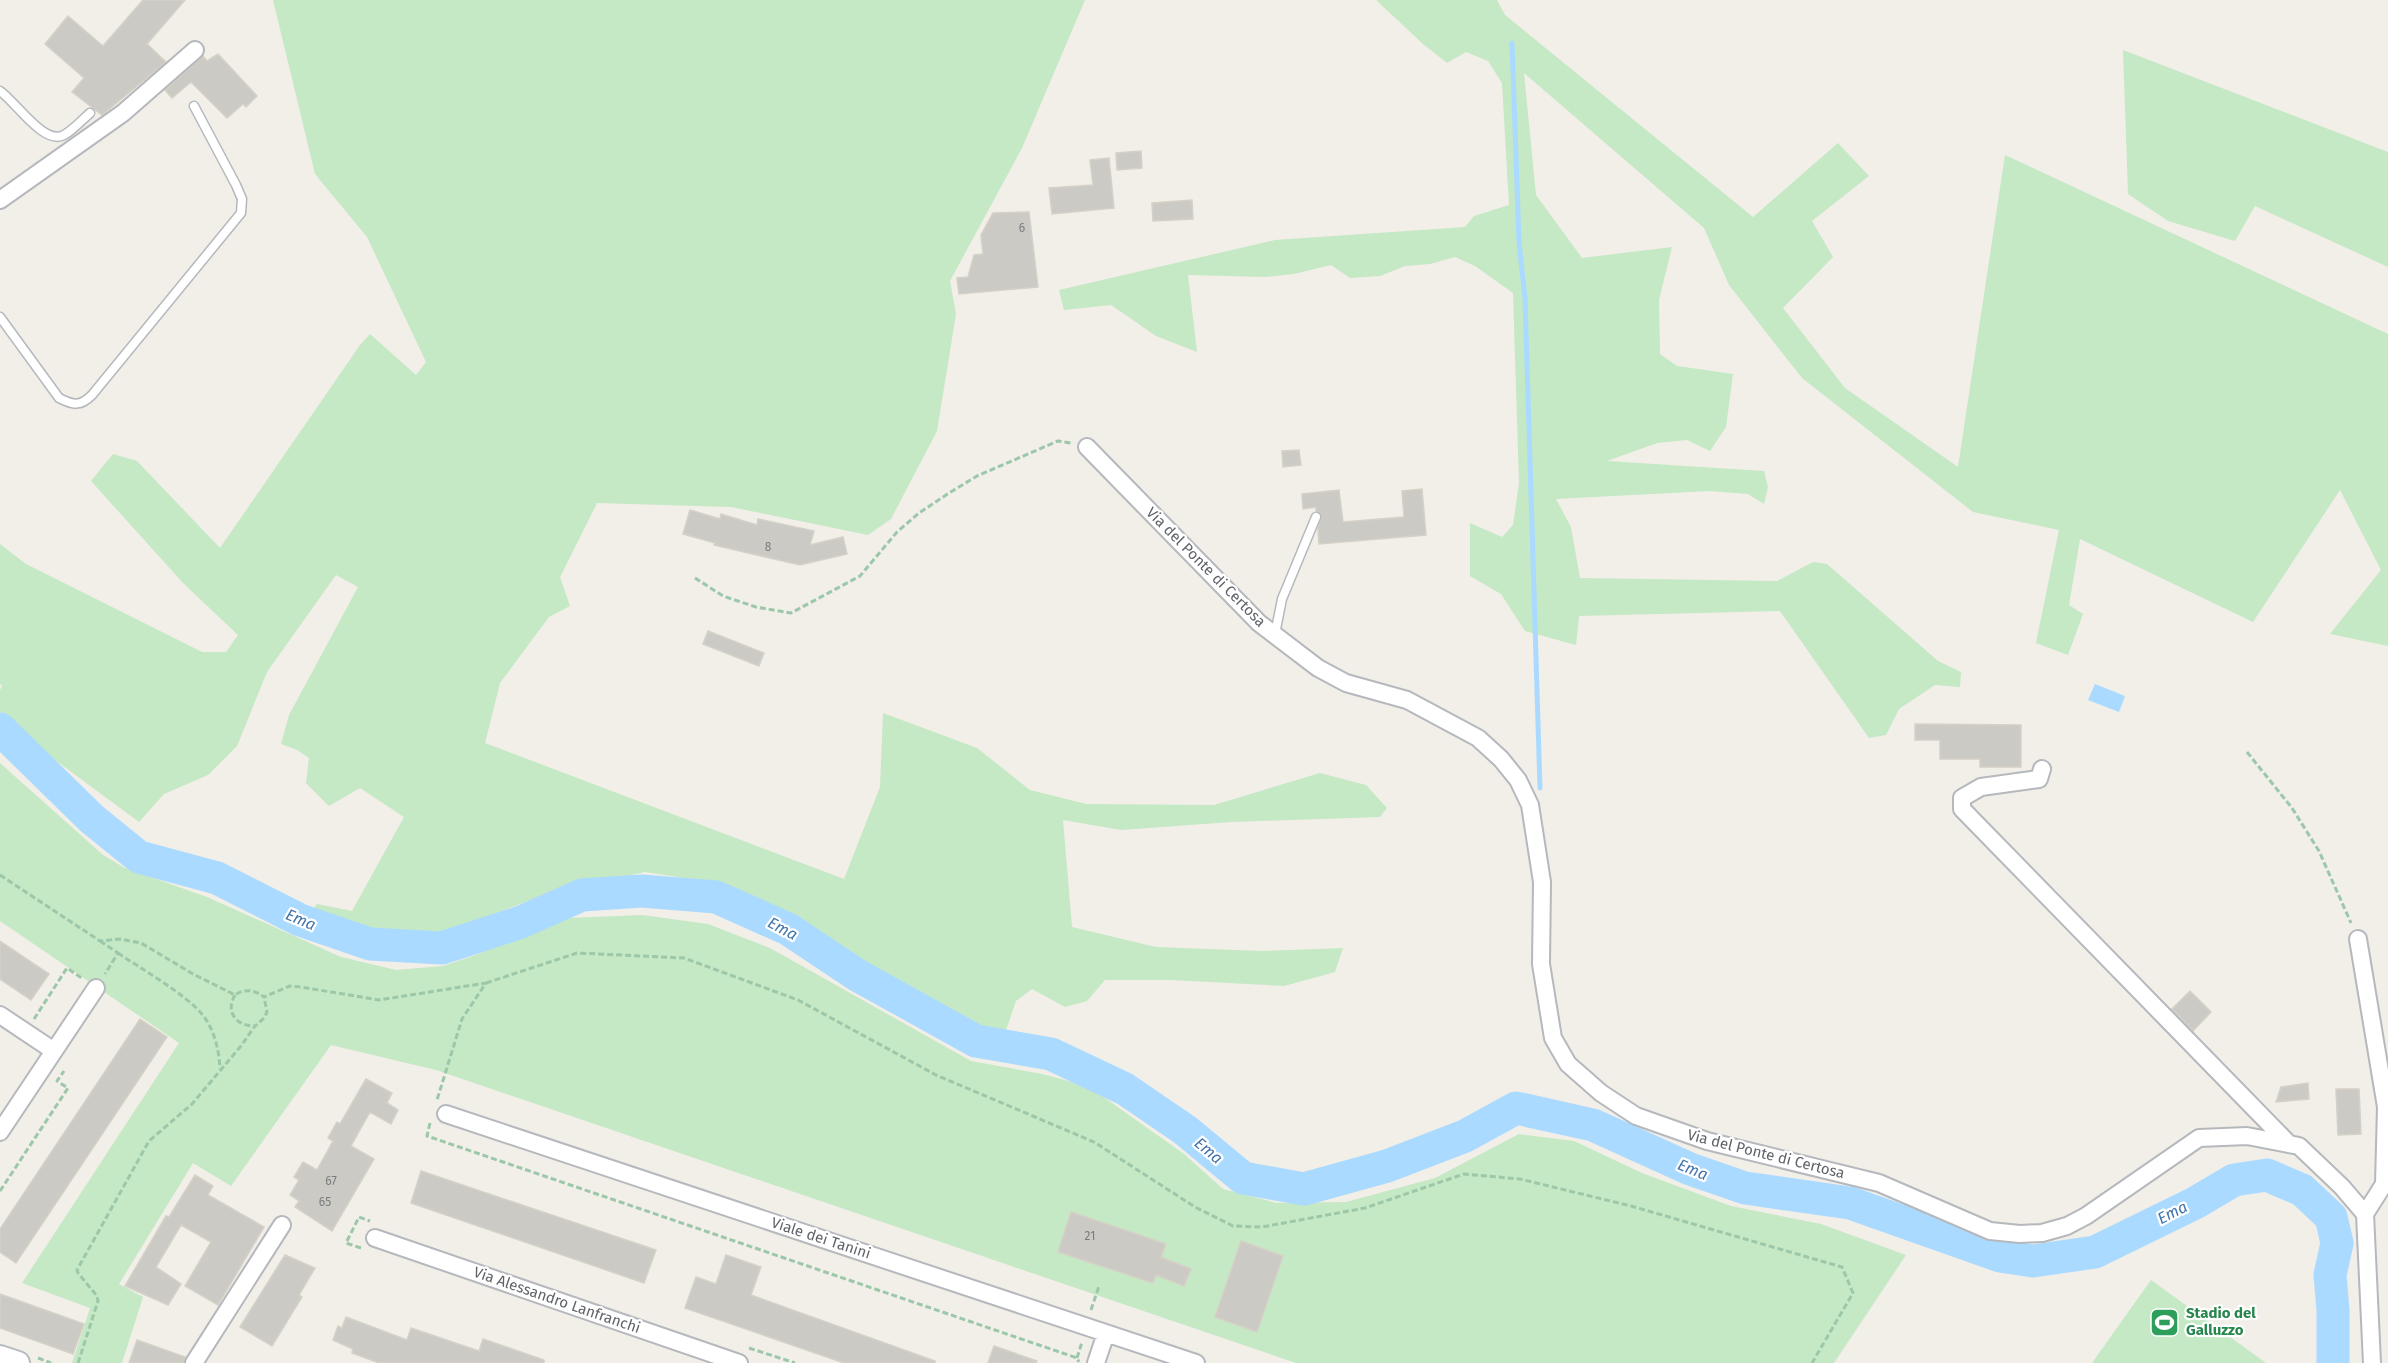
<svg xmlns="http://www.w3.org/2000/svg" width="2388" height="1363" viewBox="0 0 2388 1363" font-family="'Fira Sans',sans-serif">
	<rect width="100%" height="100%" fill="#f1efe8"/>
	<!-- green -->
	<path fill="#c5e8c5" d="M 273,0 L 1085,0 L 1022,148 L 950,281 L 956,314 L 937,431 L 891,519 L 868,535 L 731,507 L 597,503 L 560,577 L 570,606 L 549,617 L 500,683 L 485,743 L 844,879 L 880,787 L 883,713 L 977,748 L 1030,790 L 1086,804 L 1214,805 L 1320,773 L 1366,785 L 1387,808 L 1380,817 L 1231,822 L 1121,830 L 1063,820 L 1072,927 L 1156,947 L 1261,951 L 1343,948 L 1335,972 L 1284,986 L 1171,980 L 1105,980 L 1087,1001 L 1065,1007 L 1032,989 L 1016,1001 L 1006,1030 L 973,1027 L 844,950 L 711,882 L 645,872 L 549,893 L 435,936 L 395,936 L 349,927 L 310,913 L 317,904 L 352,911 L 404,817 L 360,788 L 329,806 L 306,783 L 309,758 L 297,750 L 281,744 L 289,715 L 358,587 L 336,575 L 267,672 L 237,746 L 208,775 L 164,794 L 139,822 L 39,748 L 0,712 L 0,690 L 2,686 L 0,684 L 0,544 L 26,564 L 202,652 L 226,652 L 238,635 L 184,584 L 91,481 L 113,454 L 137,461 L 220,548 L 360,345 L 370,334 L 416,375 L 426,362 L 367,237 L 315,174 Z
		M 1376,0 L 1497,0 L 1505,15 L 1753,217 L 1838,143 L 1869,176 L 1812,221 L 1833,257 L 1783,308 L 1845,388 L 1958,467 L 2005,155 L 2388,334 L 2388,646 L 2330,634 L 2381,570 L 2340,490 L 2253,622 L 2080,539 L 2069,605 L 2083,614 L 2068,655 L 2036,643 L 2059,530 L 1973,512 L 1802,378 L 1729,285 L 1704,228 L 1524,73 L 1536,195 L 1582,258 L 1672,247 L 1659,300 L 1660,354 L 1677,366 L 1733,374 L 1726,427 L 1710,451 L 1687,440 L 1657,443 L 1607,461 L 1764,471 L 1768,487 L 1764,504 L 1748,494 L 1709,491 L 1556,499 L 1571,527 L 1580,578 L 1777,581 L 1813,562 L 1827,564 L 1938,661 L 1961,672 L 1960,687 L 1935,685 L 1899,709 L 1886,735 L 1869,738 L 1780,611 L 1579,616 L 1576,645 L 1525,631 L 1501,594 L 1470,576 L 1470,523 L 1502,537 L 1513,525 L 1519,483 L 1513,293 L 1475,266 L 1455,257 L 1430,264 L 1405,266 L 1380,276 L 1350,278 L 1331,265 L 1294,274 L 1266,277 L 1188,275 L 1197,352 L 1156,336 L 1111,305 L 1064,310 L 1059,290 L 1275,240 L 1465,227 L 1474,216 L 1509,205 L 1502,83 L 1488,61 L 1466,52 L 1447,63 L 1423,44 Z
		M 2123,50 L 2388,152 L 2388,267 L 2255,206 L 2235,241 L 2168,221 L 2128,194 Z
		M 0,763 L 103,855 L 125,868 L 207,897 L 341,957 L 396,970 L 443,966 L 470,957 L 568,918 L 642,915 L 708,924 L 770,948 L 971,1061 L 1042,1074 L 1088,1086 L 1184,1154 L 1223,1189 L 1277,1203 L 1346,1202 L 1435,1178 L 1519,1134 L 1574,1141 L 1642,1173 L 1731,1206 L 1821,1224 L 1906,1255 L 1834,1363 L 1296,1363 L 436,1070 L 331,1045 L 231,1186 L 193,1163 L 119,1284 L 143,1297 L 122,1363 L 72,1363 L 90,1308 L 22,1283 L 179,1043 L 0,921 Z
		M 2151,1280 L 2266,1363 L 2092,1363 Z"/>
	<!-- water -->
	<path fill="#aadaff" d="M 2095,684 L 2125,696 L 2119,712 L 2088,700 Z"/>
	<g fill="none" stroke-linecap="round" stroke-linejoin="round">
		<!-- stream -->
		<path stroke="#aadaff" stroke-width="5" d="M 1512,43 L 1519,242 L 1525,299 L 1540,788"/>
		<!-- river -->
		<path stroke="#aadaff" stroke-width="33" d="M 0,729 L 92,819 L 139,857 L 217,878 L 300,920 L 370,944 L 442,948 L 521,922 L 582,895 L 642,891 L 716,897 L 788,929 L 857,975 L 976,1041 L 1051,1054 L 1125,1089 L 1185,1130 L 1243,1178 L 1304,1189 L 1387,1166 L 1465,1136 L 1516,1108 L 1593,1125 L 1690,1169 L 1745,1188 L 1850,1203 L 2000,1256 L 2033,1261 L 2095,1252 L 2195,1203 L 2234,1180 L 2267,1175 L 2302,1190 L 2331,1217 L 2337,1243 L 2330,1275 L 2333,1310 L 2333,1363"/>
	</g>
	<!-- building -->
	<path fill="#cccac5" stroke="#d6d1c6" stroke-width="1.5" d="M 143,0 L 185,0 L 147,44 L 166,62 L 102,115 L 72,92 L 84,78 L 45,44 L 68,16 L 103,46 Z
		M 218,54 L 257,96 L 246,107 L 243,104 L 227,118 L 191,82 L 172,98 L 165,90 L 203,56 L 207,61 Z
		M 1141,151 L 1142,168 L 1117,170 L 1116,153 Z
		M 1109,158 L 1114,208 L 1052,214 L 1049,188 L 1093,185 L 1090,160 Z
		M 1192,200 L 1193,219 L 1153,221 L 1152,203 Z
		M 1029,212 L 1038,287 L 959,294 L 957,278 L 968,277 L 974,255 L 983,254 L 981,235 L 993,213 Z
		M 1299,450 L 1301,465 L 1283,467 L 1282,451 Z
		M 1422,489 L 1426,535 L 1319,544 L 1318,529 L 1322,516 L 1316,511 L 1316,507 L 1303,509 L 1302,494 L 1339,490 L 1343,522 L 1404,517 L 1402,491 Z
		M 690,510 L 720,519 L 721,514 L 757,525 L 758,519 L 814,531 L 810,545 L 843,537 L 847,554 L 800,565 L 714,545 L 715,543 L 683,534 Z
		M 708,631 L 764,653 L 759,666 L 703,644 Z
		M 1915,724 L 2021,725 L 2021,767 L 1980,767 L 1980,759 L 1940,759 L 1940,740 L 1915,740 Z
		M 0,941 L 49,974 L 31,1000 L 0,979 Z
		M 2190,991 L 2211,1012 L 2193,1031 L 2172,1009 Z
		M 140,1019 L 167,1037 L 16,1263 L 0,1252 L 0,1229 Z
		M 366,1079 L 392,1093 L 387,1103 L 398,1110 L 391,1124 L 370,1112 L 351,1146 L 374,1159 L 332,1231 L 295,1207 L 299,1201 L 290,1195 L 299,1180 L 294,1177 L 303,1162 L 317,1170 L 333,1141 L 328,1138 L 337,1122 L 340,1124 Z
		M 2308,1083 L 2309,1099 L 2276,1102 L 2281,1087 Z
		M 2336,1089 L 2359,1089 L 2361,1134 L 2338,1135 Z
		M 421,1171 L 656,1250 L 644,1283 L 411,1203 Z
		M 195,1175 L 213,1186 L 208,1195 L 264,1227 L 218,1305 L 185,1286 L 211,1242 L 181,1225 L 156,1267 L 181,1284 L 168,1305 L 125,1286 L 166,1216 L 169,1217 Z
		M 1071,1212 L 1166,1244 L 1161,1257 L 1191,1269 L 1184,1286 L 1156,1275 L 1153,1283 L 1058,1252 Z
		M 1241,1241 L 1283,1256 L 1257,1332 L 1215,1317 Z
		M 285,1255 L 315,1268 L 299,1295 L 302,1297 L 272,1346 L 240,1327 Z
		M 726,1255 L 761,1267 L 751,1295 L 935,1361 L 935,1363 L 844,1363 L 685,1308 L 696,1277 L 716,1284 Z
		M 0,1294 L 84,1324 L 73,1354 L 0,1328 Z
		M 346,1317 L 407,1340 L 411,1328 L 479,1351 L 483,1339 L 544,1360 L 544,1363 L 379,1363 L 352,1353 L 353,1349 L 333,1340 L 338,1326 L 342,1328 Z
		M 137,1340 L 185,1357 L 184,1363 L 129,1363 Z
		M 994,1346 L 1037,1361 L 1036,1363 L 988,1363 Z"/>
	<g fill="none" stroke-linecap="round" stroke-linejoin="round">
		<defs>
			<path id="service" d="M 0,91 C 15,101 44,146 64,135 C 73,130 82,120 90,113
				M 0,317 L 59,398 C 73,405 80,407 92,395 L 241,213 L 242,199 L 236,185 L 194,106
				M 1275,634 L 1282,599 L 1316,517"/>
			<path id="minor" d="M 0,200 L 123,113 L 195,50
				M 1087,447 L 1259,623 L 1318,668 L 1346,683 L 1407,700 L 1478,738 L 1501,759 L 1518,780 L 1530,805 L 1542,882 L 1541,964 L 1553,1038 L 1568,1064 L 1601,1093 L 1636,1116 L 1707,1141 L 1879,1183 L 1990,1231 L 2020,1234 L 2042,1233 L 2067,1226 L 2086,1216 L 2199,1138 L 2247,1136 L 2299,1146 L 2342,1187 L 2365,1214 L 2372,1363
				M 2042,769 L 2039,779 L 1981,787 L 1962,798 L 1962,809 L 2289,1144
				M 2358,939 L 2386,1107 L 2384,1184 L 2365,1214
				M 0,1015 L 54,1051
				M 446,1114 L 1196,1363
				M 0,1132 L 96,988
				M 375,1238 L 739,1363
				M 194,1363 L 282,1225
				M 1096,1363 L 1106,1333"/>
			<path id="secondary" d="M 0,1357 L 18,1363"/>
		</defs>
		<!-- service casing -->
		<use href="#service" stroke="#b5b8bc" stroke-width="11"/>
		<!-- minor casing -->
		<use href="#minor" stroke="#b5b8bc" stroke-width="20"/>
		<!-- secondary casing -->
		<use href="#secondary" stroke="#b6babf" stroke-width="26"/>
		<!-- path -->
		<path stroke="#9cc7a9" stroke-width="3" stroke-dasharray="6 3" stroke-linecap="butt" d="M 695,578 L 723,596 L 756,607 L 791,613 L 860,576 L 897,532 L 919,513 L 949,493 L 977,476 L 1058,441 L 1071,443
			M 2247,752 L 2292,808 L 2319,851 L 2351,923
			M 0,875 L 100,941 L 120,939 L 141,943 L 193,974 L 235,995 C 245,988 255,990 264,997 L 290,986 L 301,987 L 379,1000 L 486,983 L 462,1019 L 437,1100
			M 100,941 L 118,953 L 105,974
			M 118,953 C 140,968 185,994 201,1013 C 214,1028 219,1049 220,1069
			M 486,983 L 577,953 L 684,958 L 798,1000 L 936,1075 L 1094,1142 L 1195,1207 L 1233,1226 L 1262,1227 L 1365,1208 L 1464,1174 L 1520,1179 L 1631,1206 L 1842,1267 L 1853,1293 L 1812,1363
			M 235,995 C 225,1012 236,1026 255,1026
			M 34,1019 L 67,968 L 83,979
			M 430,1123 L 427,1136 L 1077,1358 L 1079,1362
			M 0,1191 L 68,1088 L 57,1081 L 64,1071
			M 361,1248 L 346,1243 L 359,1217 L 370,1221
			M 1091,1310 L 1099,1286
			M 749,1348 L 795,1363
			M 38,1358 L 51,1363
			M 1077,1358 L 1082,1342
			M 78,1363 L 98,1301 L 97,1296 L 78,1273 L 77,1270 L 149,1141 L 192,1104 L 241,1046 L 255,1026 L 264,1018 L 267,1012 L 264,997"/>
		<!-- service -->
		<use href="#service" stroke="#fff" stroke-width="8"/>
		<!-- minor -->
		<use href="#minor" stroke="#fff" stroke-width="16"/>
		<!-- secondary -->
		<use href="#secondary" stroke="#fff" stroke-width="22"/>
	</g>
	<!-- icons -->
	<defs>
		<symbol id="stadium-square" viewBox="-11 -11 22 22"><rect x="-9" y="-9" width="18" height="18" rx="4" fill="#2e9e5b" stroke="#fff"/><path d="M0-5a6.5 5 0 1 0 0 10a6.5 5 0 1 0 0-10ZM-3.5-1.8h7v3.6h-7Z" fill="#fff"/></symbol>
	</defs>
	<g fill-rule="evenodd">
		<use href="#stadium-square" x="2148" y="1306" width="33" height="33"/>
	</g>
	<g text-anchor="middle" stroke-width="4.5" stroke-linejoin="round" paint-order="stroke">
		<!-- number labels -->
		<g font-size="12" fill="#7a7d7f">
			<text x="1022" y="232">6</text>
			<text x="768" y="551">8</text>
			<text x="331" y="1185">67</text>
			<text x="325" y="1206">65</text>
			<text x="1090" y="1240">21</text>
		</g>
		<!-- street labels -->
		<g font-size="15" fill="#5f6368" stroke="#fff">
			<text transform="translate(1206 567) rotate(45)" y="5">Via del Ponte di Certosa</text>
			<text transform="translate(1766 1154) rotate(14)" y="5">Via del Ponte di Certosa</text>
			<text transform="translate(821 1238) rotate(18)" y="5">Viale dei Tanini</text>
			<text transform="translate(557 1300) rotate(19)" y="5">Via Alessandro Lanfranchi</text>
		</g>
		<!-- leisure labels -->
		<g font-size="15" font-weight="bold" fill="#27864d" stroke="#fff" text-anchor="start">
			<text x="2186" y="1318">Stadio del<tspan x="2186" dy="17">Galluzzo</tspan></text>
		</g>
		<!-- water labels -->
		<g font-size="16" font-style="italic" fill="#4174aa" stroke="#fff">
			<text transform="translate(301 919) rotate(23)" y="6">Ema</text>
			<text transform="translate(783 928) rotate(28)" y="6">Ema</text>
			<text transform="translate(1209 1150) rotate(40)" y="6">Ema</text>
			<text transform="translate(1693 1169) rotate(22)" y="6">Ema</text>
			<text transform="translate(2172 1212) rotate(-27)" y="6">Ema</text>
		</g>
	</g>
</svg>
